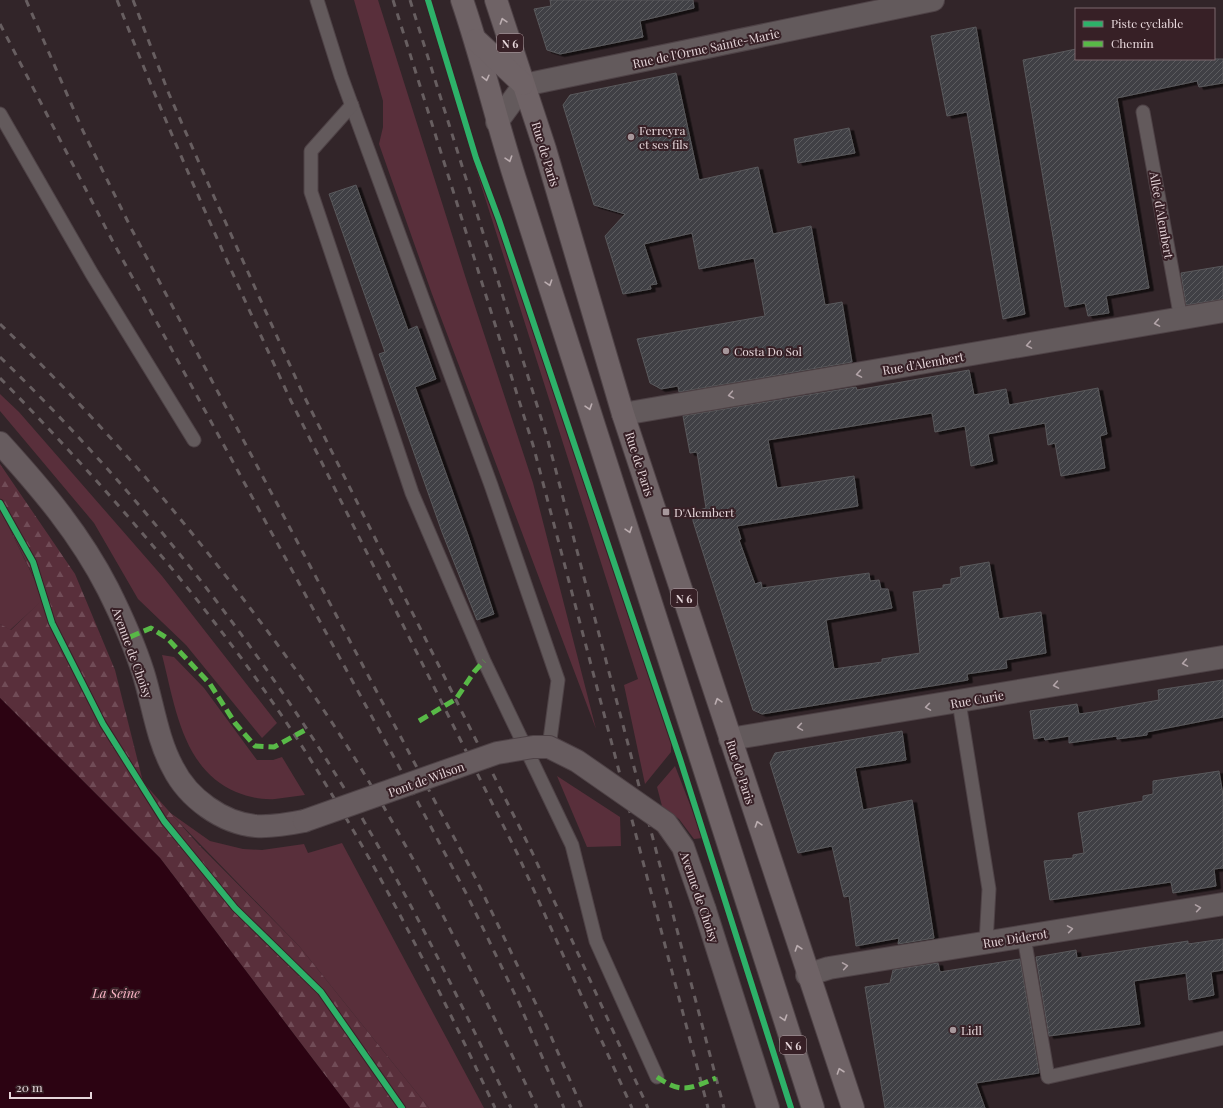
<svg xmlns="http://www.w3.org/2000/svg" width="1223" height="1108" font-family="'Playfair Display',serif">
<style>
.grass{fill:#592f3b}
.forest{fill:url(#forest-firs)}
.water{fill:#2c0312}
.building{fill:url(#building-hatch);stroke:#59595c;filter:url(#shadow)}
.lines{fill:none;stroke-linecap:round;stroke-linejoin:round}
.lane-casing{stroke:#4e4246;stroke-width:15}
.street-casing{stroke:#4e4246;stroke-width:24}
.secondary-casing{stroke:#4e4246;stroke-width:24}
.primary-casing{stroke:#4e4246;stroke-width:24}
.lane{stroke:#635a5c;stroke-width:13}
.street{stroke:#635a5c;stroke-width:22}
.secondary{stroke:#675c5f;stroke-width:22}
.primary{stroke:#6f6366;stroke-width:22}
.rail{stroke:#675e60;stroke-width:3;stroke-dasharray:7 7;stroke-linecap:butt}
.secondary-bridge-casing{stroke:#4e4246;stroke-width:24;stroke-linecap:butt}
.secondary-bridge{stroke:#675c5f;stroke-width:22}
.quiet{stroke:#58b947;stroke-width:5;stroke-dasharray:10 5;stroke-linecap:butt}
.cycleway-casing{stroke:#372026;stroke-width:8}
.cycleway{stroke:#2db169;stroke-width:6}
.oneway{stroke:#bcaeb1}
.oneway2{stroke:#b2a4a8}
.poi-dot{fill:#a7989c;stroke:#372026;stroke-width:1.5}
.labels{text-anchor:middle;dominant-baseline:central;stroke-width:4;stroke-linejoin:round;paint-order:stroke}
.shield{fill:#372026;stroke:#b29fa4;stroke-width:1}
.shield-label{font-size:11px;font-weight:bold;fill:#e6d6da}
.street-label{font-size:12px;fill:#e6d6da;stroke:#372026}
.poi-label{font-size:12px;fill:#e6d6da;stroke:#372026;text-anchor:start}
.water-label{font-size:13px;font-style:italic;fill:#fcb6c7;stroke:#372026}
</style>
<defs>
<pattern id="forest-firs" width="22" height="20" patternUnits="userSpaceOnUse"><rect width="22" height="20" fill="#592f3b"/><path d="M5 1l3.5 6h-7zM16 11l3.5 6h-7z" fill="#714c57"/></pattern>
<pattern id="building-hatch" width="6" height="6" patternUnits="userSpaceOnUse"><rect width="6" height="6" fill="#414044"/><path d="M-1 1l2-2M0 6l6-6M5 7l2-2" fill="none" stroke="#5c5b5e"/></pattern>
<filter id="shadow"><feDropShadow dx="4.5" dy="2.5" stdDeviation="0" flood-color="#0009"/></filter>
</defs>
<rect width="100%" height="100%" fill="#322529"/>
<!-- grass -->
<g class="grass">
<polygon points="354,0 378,0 467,282 533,483 596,729 432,294 379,144 383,127 383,101"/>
<polygon points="473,139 525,295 543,340 671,739 671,752 645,784 624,685 638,679 467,141"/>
<polygon points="0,394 19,412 162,576 277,723 262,738 186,645 138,599 94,523 0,411"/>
<polygon points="0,509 44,599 10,630 0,624"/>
<path d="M162,655L174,657L204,688L257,760H273L282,757L305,795C295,796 285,798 275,799C262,800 248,797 236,792C182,769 175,705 162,655Z"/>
<polygon points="675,766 703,838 694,839 679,819 662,806 657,787"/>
<polygon points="557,776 620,817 621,846 587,847"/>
<polygon points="169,812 210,841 243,849 262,850 304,844 308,853 342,843 484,1108 429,1108 299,946"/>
</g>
<!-- forest -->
<polygon class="forest" points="0,464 75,574 115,670 143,782 198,844 299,946 429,1108 350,1108 160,858 0,698 0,624 11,630 44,598 0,509"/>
<!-- water -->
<polygon class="water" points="0,698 160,858 350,1108 0,1108"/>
<!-- building -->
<g class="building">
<polygon points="550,0 693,0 694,8 640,21 643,37 560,54 547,50 534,9 551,6"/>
<polygon points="976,27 1025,314 1003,319 967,112 947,116 931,36"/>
<polygon points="1076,49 1076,59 1223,59 1223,83 1199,87 1197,81 1117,98 1149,288 1106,296 1109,313 1088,316 1085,303 1065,307 1023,60"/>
<polygon points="676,73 699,180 758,167 773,234 811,226 825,305 842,302 852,362 679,392 678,386 661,389 650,383 637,339 765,316 754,258 699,269 692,233 644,244 657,284 650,285 651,289 623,294 605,236 625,214 594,205 563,105 570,95"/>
<polygon points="849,128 855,153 798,163 794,139"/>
<polygon points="356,185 408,330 417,326 436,379 415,387 468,535 494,614 477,620 442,532 379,354 385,352 329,194"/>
<polygon points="1223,266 1223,299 1186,305 1181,273"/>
<polygon points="969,370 974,395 1006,389 1009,405 1098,388 1107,434 1100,436 1105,468 1061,476 1055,443 1048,445 1045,423 988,434 993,461 971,466 965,426 935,432 932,413 768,440 777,488 854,476 858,506 737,526 741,539 739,540 755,584 761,582 762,588 869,573 870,581 879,580 881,589 888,589 892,608 826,620 834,669 882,662 882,659 920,653 913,592 943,588 943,585 951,584 951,579 961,577 960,567 989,562 999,619 1041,612 1046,653 1006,660 1007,668 967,674 968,680 762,714 753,710 693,521 693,512 706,508 697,452 690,453 683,416 856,387 857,390"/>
<polygon points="1223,680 1223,717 1147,732 1147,735 1117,739 1117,736 1069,743 1069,736 1045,740 1044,737 1034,739 1030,711 1077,704 1079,714 1093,712 1159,700 1158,690"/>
<polygon points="902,731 906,760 855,768 863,810 912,800 934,938 898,944 899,938 856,946 849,896 844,897 832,846 798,853 770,763 775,753"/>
<polygon points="1219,771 1223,795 1223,868 1214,869 1216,886 1173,893 1171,882 1050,900 1044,861 1073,858 1073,855 1084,853 1078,813 1143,801 1143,796 1153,794 1153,781"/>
<polygon points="1223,939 1223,970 1211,972 1214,995 1189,1000 1186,973 1134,981 1140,1024 1049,1036 1036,957 1076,950 1077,958 1188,941 1188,944"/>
<polygon points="1020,959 1039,1073 976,1083 985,1108 885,1108 865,987 890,983 893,970 938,963 940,972"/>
</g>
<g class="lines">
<defs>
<g id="lane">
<polyline points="317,0 341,76 491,485 558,680 549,747"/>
<polyline points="352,105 311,151 311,192 412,493 484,661 572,845 596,941 657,1077"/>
<polyline points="1143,112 1181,319"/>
<polyline points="0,114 92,274 194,440"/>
<polyline points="959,702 989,889 986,943"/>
<polyline points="1024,937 1048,1077 1223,1038"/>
</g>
<g id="street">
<polyline points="497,122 524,85 933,0"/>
<polyline points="623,414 1223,311"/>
<polyline points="730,739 1223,657"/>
<polyline points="807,975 829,968 1223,904"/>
</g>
<g id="secondary">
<path d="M0,443C41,488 80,534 108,589C121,615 134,644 143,672C153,704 157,739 173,768C188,798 222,823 256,826C273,827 289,824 304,821"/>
<polyline points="705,910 768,1108"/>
</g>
<g id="primary">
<path d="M462,0C483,61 497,124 517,185C617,492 715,800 813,1108"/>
<polyline points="496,0 545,149 623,414 853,1108"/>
<polyline points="476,40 523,84"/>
</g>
</defs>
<!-- lane casing -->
<use href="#lane" class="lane-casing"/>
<!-- street casing -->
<use href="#street" class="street-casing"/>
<!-- secondary casing -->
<use href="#secondary" class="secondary-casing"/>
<!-- primary casing -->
<use href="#primary" class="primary-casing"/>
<!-- lane -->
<use href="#lane" class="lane"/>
<!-- street -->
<use href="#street" class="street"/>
<!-- secondary -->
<use href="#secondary" class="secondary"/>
<!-- primary -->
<use href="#primary" class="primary"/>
<!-- rail -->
<g class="rail">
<polyline points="26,0 83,131 132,230 475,877 546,1025 582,1108"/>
<path d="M117,0C170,136 230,269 291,401L518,855L632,1108"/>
<polyline points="133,0 169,94 211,190 302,392 532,852 648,1108"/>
<polyline points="393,0 533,445 708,1108"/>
<polyline points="410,0 547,437 724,1108"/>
<polyline points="0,24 112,240 396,761 467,895 519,1003 564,1108"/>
<path d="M0,324C94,414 179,512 256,616C295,667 332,720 365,775C429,882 484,995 537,1108"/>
<path d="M0,357C130,483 246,628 341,783C405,887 458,997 511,1108"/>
<path d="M0,378C122,503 237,637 328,788C391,891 444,999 495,1108"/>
</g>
<defs>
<polyline id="secondary-bridge" points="304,821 497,753 533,747 549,747 577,761 666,823 683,847 705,910"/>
</defs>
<!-- secondary-bridge casing -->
<use href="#secondary-bridge" class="secondary-bridge-casing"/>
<!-- secondary-bridge -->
<use href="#secondary-bridge" class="secondary-bridge"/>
<!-- quiet -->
<g class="quiet">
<polyline points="130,637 151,628 167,638 210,684 235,723 255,746 274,747 307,729"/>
<polyline points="419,721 456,699 474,672 484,661"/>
<path d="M657,1077C682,1094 689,1089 716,1078"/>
</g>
<defs>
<g id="cycleway">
<polyline points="428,0 476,158 499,220 680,759 791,1108"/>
<polyline points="0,503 33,562 52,623 103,724 164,821 235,908 321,992 402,1108"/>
</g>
</defs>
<!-- cycleway casing -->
<use href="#cycleway" class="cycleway-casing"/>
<!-- cycleway -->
<use href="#cycleway" class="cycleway"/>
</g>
<!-- one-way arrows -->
<defs><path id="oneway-chevron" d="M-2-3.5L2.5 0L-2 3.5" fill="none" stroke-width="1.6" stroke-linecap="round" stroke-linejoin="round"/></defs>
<g class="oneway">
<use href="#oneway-chevron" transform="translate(503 21) rotate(-108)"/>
<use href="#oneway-chevron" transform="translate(486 78) rotate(76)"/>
<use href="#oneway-chevron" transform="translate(509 159) rotate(72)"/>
<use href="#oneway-chevron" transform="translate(549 283) rotate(72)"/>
<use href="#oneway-chevron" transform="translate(589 407) rotate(72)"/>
<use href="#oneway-chevron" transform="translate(629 530) rotate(72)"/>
<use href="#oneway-chevron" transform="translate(718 701) rotate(-108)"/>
<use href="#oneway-chevron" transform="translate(758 824) rotate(-108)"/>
<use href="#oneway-chevron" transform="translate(798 948) rotate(-108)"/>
<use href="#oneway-chevron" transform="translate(784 1018) rotate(72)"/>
<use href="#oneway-chevron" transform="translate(840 1071) rotate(-109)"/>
</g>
<g class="oneway2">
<use href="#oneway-chevron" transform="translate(1157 323) rotate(170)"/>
<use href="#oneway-chevron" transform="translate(1029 345) rotate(170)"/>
<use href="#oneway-chevron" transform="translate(859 374) rotate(170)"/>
<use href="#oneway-chevron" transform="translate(731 395) rotate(170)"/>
<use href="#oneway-chevron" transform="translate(1185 663) rotate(170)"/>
<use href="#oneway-chevron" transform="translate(1056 685) rotate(170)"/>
<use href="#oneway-chevron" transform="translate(928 707) rotate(171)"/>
<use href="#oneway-chevron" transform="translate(800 727) rotate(171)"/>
<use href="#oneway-chevron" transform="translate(1198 908) rotate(-9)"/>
<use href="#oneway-chevron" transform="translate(1070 929) rotate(-9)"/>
<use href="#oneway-chevron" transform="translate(845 966) rotate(-9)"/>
</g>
<!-- markers -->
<g class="poi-dot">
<circle cx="631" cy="137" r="4"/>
<circle cx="726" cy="351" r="4"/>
<rect x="662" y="508" width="8" height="8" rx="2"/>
<circle cx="953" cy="1030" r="4"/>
</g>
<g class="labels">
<!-- shield labels -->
<g class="shield">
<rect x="497" y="34" width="26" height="18" rx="3"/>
<rect x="671" y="589" width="26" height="18" rx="3"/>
<rect x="780" y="1036" width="26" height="18" rx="3"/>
</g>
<g class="shield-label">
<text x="510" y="43">N 6</text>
<text x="684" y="598">N 6</text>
<text x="793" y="1045">N 6</text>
</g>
<!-- street labels -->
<g class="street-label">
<text transform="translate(706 48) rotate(-12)">Rue de l'Orme Sainte-Marie</text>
<text transform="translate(546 154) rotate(73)">Rue de Paris</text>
<text transform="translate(1162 215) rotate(80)">Allée d'Alembert</text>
<text transform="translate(923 363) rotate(-10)">Rue d'Alembert</text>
<text transform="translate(640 464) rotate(72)">Rue de Paris</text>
<text transform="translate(133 653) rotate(70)">Avenue de Choisy</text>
<text transform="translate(977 699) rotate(-10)">Rue Curie</text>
<text transform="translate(741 772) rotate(72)">Rue de Paris</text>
<text transform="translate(426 779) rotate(-20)">Pont de Wilson</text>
<text transform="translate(700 897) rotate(71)">Avenue de Choisy</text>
<text transform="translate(1015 938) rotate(-9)">Rue Diderot</text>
</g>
<!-- poi labels -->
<g class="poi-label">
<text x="639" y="130">Ferreyra<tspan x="639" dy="14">et ses fils</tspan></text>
<text x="734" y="351">Costa Do Sol</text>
<text x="674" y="512">D'Alembert</text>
<text x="961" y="1030">Lidl</text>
</g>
<!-- water labels -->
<g class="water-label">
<text x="116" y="992">La Seine</text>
</g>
</g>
<!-- legend -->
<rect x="1075" y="8" width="140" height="52" fill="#372026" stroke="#7d696e"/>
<rect x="1083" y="21" width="20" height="6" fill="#2db169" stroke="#7d696e"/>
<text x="1111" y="28" font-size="12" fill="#e6d6da">Piste cyclable</text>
<rect x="1083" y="41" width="20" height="6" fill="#58b947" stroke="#7d696e"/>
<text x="1111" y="48" font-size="12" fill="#e6d6da">Chemin</text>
<!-- scale -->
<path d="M10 1092v6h81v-6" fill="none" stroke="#e6d6da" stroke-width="2"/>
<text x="16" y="1092" font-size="12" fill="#e6d6da" stroke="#372026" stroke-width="3" paint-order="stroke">20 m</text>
</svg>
